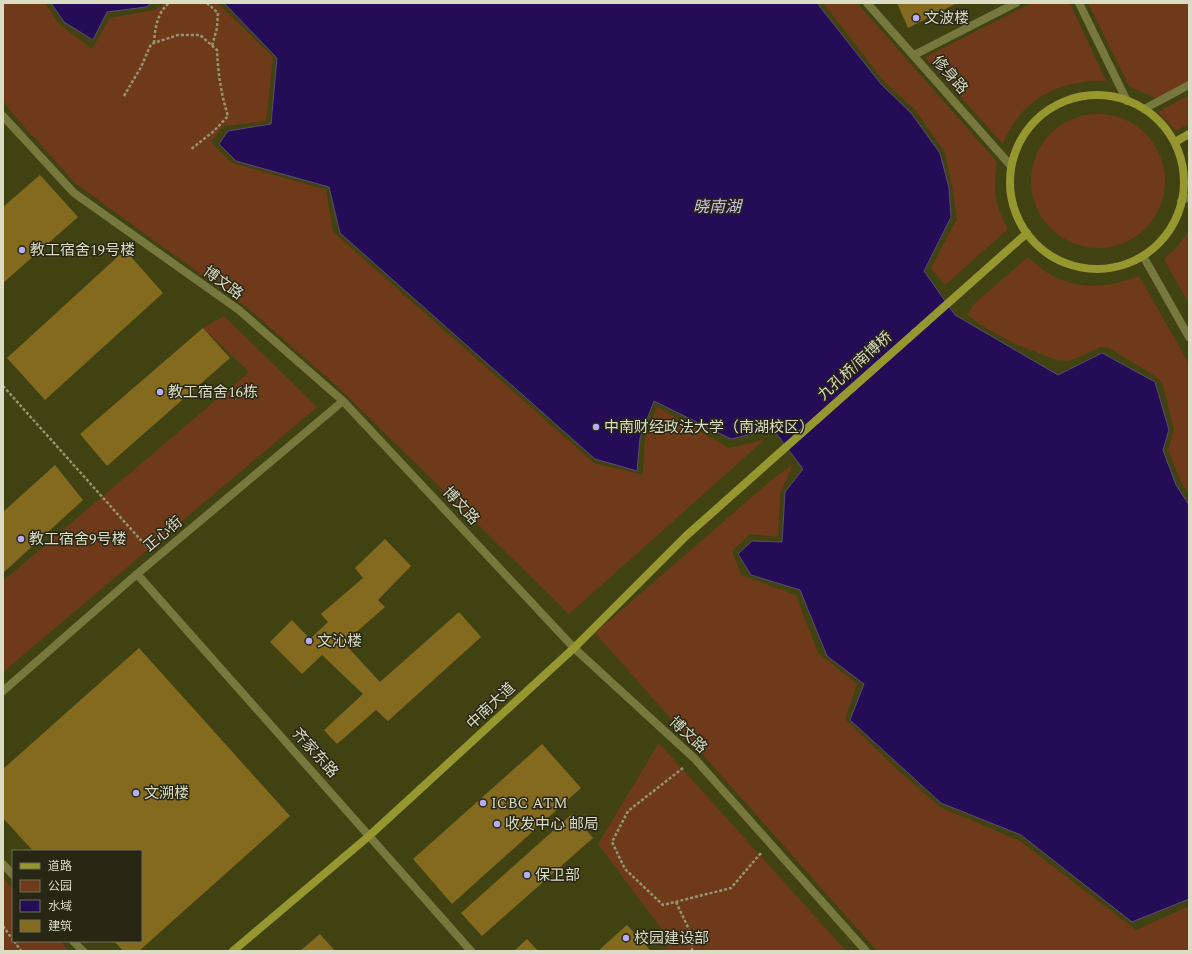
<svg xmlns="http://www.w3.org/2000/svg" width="1192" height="954" font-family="Spectral,'Noto Sans SC',serif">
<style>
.green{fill:#6f3a1a}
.water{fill:#240c56;stroke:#5b4a77}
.building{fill:#836a1e}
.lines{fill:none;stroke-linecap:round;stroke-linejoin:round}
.path{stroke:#949572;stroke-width:2.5;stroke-dasharray:3 2;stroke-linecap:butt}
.lane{stroke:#77783d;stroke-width:8}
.street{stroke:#77783d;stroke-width:8}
.secondary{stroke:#979730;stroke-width:8}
.poi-dot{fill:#b6acf8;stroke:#272713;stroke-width:1.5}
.labels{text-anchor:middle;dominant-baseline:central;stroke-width:3;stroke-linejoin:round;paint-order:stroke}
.poi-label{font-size:15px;fill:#dbdcc4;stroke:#272713;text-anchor:start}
.street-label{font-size:15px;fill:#dbdcc4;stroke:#272713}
.water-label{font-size:16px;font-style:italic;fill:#c8c3ef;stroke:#272713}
</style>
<rect width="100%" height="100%" fill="#414212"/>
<!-- green -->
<g class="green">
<polygon points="3,3 45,3 59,24 92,49 110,18 154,10 166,3 217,3 273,57 266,121 224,126 211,142 232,163 326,190 333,232 594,463 643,475 645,439 657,407 729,448 764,440 569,614 338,387 249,309 76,184 12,113 3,100"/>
<path d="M823,3H857L997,162C993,189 994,205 1008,229L945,285L931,268L957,219L953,192L945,152L916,111L884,81Z"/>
<path d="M1032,3H1070L1106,81C1060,79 1020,100 1003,144L925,57Z"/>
<polygon points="1088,3 1189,3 1189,81 1157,99 1129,86"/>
<polygon points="1189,95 1189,124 1176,131 1158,112"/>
<circle cx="1098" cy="181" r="67"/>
<polygon points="1189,231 1189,304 1164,259 1177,247"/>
<path d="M1028,257C1036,264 1043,271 1053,276C1082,291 1110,287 1139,276L1189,364V495L1180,480L1168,450L1174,430L1162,382L1152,374L1109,348L1100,347L1084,355L1068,361L1056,360L1018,345L989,330L967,315L974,304Z"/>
<polygon points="224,316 317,407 3,672 3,581 249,372 203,328"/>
<polygon points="793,464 780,494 778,537 750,534 732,551 741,575 796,595 818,653 857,684 845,719 899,771 940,807 1020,841 1136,930 1189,906 1189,951 877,951 595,633 774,478"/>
<polygon points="659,743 846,951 662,951 672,943 598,844"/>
<polygon points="3,878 13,889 13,941 60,941 69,951 3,951"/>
</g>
<!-- water -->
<g class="water">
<polygon points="51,3 152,3 146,7 107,12 93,40 64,22"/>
<polygon points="224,3 817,3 881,84 911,113 940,153 949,188 951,217 924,271 955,315 1058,375 1102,353 1155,382 1169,430 1163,450 1176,485 1189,505 1189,899 1132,922 1021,835 941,803 850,720 864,684 827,656 800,590 751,575 738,554 752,541 782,542 785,492 803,469 773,429 731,439 654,401 640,438 637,471 595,459 340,233 329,187 236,161 219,144 228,131 271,124 277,58"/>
</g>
<!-- building -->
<g class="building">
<polygon points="897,3 957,3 908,28"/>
<polygon points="40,175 78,217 3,283 3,207"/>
<polygon points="125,250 163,293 45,400 7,358"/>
<polygon points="203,328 230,358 107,466 80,434"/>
<polygon points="55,465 83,500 3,573 3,512"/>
<polygon points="385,539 411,566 378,600 385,607 344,643 380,682 459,612 481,637 388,721 376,710 337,744 324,730 363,694 322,655 302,674 270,642 292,620 310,639 328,622 321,614 363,578 355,568"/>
<polygon points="139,648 290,816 139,951 123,951 114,941 141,941 141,851 33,851 3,818 3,769"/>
<polygon points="542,744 581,788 452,904 413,859"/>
<polygon points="572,814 593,838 482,936 461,913"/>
<polygon points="627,925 651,951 598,951"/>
<polygon points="320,934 335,951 300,951"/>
<polygon points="527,939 538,951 514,951"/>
</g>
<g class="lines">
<!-- path -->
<g class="path">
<polyline points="207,3 218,13 217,28 212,46"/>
<path d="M154,43C155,28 157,13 169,3"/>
<path d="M124,96L141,67L151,44L178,35H200L217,50C218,73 221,94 228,116L214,131L190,150"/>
<polyline points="3,386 147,547"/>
<polyline points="683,768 628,811 612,842 625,869 663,905 731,888 761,853"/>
<polyline points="676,902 693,938 692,951"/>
<polyline points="3,926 13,940"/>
<polyline points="14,941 21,951"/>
</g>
<!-- lane -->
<g class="lane">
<polyline points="1144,109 1189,85"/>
<polyline points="1181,201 1189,197"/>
</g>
<!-- street -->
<g class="street">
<polyline points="867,3 1011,166"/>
<polyline points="1079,3 1127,101"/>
<polyline points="914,55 1016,3"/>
<polyline points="3,116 74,193 239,310 343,401 574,648 695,759 866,951"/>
<polyline points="1143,256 1189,337"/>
<polyline points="137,574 471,951"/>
<polyline points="3,691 137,574 343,401"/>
<polyline points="3,864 13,875"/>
<polyline points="73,941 83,951"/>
</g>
<!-- secondary -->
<g class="secondary">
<circle cx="1097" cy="182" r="87"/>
<polyline points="1175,142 1189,134"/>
<polyline points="233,951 369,836 574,648 686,536 1027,233"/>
</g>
</g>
<!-- markers -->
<g class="poi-dot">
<circle cx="916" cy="18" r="4"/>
<circle cx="22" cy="250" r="4"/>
<circle cx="160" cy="392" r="4"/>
<circle cx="596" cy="427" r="4"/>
<circle cx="21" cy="539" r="4"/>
<circle cx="309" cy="641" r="4"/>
<circle cx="136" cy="793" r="4"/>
<circle cx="483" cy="803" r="4"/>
<circle cx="497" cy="824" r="4"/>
<circle cx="527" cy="875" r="4"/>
<circle cx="626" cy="938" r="4"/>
</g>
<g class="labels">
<!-- poi labels -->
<g class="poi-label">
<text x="924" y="18">文波楼</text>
<text x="30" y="250">教工宿舍19号楼</text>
<text x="168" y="392">教工宿舍16栋</text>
<text x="604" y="427">中南财经政法大学（南湖校区）</text>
<text x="29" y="539">教工宿舍9号楼</text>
<text x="317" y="641">文沁楼</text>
<text x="144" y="793">文溯楼</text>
<text x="491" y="803">ICBC ATM</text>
<text x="505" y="824">收发中心 邮局</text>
<text x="535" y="875">保卫部</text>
<text x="634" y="938">校园建设部</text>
</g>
<!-- street labels -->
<g class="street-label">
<text transform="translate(950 75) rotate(49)">修身路</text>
<text transform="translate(223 283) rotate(36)">博文路</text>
<text transform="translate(855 366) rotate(-42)">九孔桥/南博桥</text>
<text transform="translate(461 506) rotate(47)">博文路</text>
<text transform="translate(163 534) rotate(-40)">正心街</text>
<text transform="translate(491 706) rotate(-43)">中南大道</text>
<text transform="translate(688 735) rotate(43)">博文路</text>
<text transform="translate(315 753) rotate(48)">齐家东路</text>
</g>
<!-- water labels -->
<g class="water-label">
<text x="717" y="207">晓南湖</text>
</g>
</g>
<!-- border -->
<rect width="1192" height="954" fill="none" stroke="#dbdcc4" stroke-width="8"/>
<!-- legend -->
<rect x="12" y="850" width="130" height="92" fill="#272713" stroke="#6f6f5a"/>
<rect x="20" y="863" width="20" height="6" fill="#979730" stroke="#6f6f5a"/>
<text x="48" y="870" font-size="12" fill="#dbdcc4">道路</text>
<rect x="20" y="880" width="20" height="12" fill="#6f3a1a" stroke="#6f6f5a"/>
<text x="48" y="890" font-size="12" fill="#dbdcc4">公园</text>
<rect x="20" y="900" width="20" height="12" fill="#240c56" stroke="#6f6f5a"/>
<text x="48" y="910" font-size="12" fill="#dbdcc4">水域</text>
<rect x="20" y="920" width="20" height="12" fill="#836a1e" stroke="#6f6f5a"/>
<text x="48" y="930" font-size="12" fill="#dbdcc4">建筑</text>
</svg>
